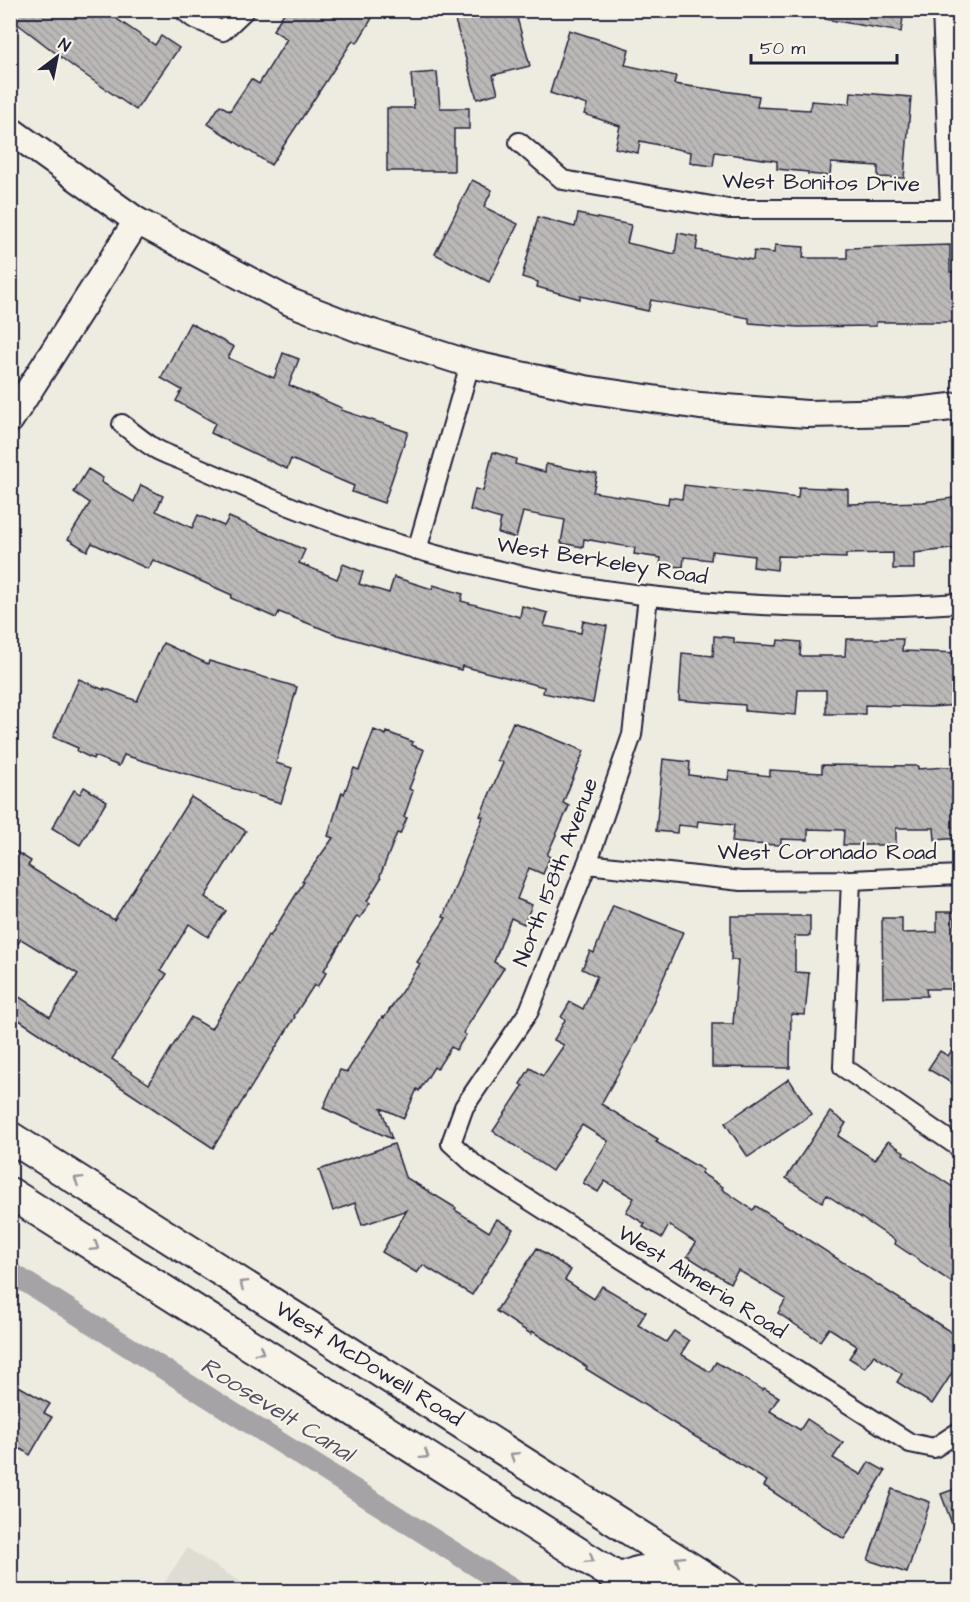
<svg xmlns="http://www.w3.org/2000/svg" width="970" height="1602" font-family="'Architects Daughter',sans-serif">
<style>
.built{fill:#dfdcd4}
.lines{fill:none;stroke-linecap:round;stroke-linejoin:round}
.canal{stroke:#a6a3a6;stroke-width:21}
.building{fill:url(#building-back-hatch);stroke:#22223b;stroke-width:1.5}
.street-casing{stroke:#22223b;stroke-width:22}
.secondary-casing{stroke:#22223b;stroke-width:30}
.primary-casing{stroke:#22223b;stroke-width:34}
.street{stroke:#f7f3e8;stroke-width:18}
.secondary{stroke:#f7f3e8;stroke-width:26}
.primary{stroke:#f7f3e8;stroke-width:30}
.oneway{stroke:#97959a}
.labels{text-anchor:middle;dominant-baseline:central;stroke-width:4.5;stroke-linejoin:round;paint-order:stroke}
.street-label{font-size:22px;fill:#22223b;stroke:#f7f3e8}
.water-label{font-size:24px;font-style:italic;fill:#504f60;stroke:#f7f3e8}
</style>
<defs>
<pattern id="building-back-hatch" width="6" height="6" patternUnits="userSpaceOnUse" patternTransform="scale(1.5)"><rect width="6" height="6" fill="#bbb8b7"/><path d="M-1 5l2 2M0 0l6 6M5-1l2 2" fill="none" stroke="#a09e9e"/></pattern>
</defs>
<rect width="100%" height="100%" fill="#eeebe1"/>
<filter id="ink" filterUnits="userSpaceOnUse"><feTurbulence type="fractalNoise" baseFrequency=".0167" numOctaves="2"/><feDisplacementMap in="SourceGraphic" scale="12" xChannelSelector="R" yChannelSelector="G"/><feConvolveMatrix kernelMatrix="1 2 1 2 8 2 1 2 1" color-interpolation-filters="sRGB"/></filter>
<g filter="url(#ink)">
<!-- built -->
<polygon class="built" points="187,1548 255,1591 159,1591"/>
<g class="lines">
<!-- canal -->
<polyline class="canal" points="10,1272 517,1592"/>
</g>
<!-- building -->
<g class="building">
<polygon points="10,10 119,10 114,17 155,45 161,36 179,48 136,110 75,68 10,18"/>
<polygon points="286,10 377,10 357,43 353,40 271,165 208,124 220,105 230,111 251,79 259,84 287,39 273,30"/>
<polygon points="491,10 515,10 530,66 493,75 498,93 477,99 455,20"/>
<polygon points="825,10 904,10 901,32 825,19"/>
<polygon points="569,30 629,49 625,65 676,76 674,84 759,96 757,107 810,110 811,101 850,104 851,92 911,97 904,178 878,177 878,166 831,163 830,176 808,174 808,172 777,169 777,161 715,152 713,166 690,163 691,152 640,141 638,153 615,148 620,126 584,114 587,105 550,93"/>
<polygon points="437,72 440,108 469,108 469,129 454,129 454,171 387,171 387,108 414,108 411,74"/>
<polygon points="472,180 492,190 484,207 518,224 489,282 435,254"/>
<polygon points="578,214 631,225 627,243 675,254 678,233 698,237 696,250 753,260 754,251 774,253 775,245 804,247 803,258 847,258 847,248 950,245 950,272 956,272 957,322 876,322 876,326 798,327 749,323 749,318 651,300 648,311 580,296 580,299 537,287 538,282 522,277 538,217 575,227"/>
<polygon points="190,323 234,347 228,358 274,378 283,353 299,359 289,385 342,408 341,410 408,432 384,503 352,492 354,486 291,459 287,469 211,433 215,423 176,401 182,390 161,378"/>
<polygon points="493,452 516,459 515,464 545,472 546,464 597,474 593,492 668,504 669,497 682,499 684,485 798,498 799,487 848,489 848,504 923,502 960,497 960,548 914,553 914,569 893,569 893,553 846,554 846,558 778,556 777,570 753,567 754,556 712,551 711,560 684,557 683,567 660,565 661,558 634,554 635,548 584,539 583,547 561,543 565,520 523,512 516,538 498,533 501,519 470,510 475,489 483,491"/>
<polygon points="88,469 103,478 101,482 134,502 141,485 163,496 156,511 192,528 198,515 224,526 229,517 305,550 299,563 337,579 343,564 363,572 359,584 389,593 394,577 432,589 433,585 463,594 461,601 520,617 522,606 548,613 544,626 581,633 583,621 607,626 593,703 543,693 544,687 462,666 461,670 338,635 279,612 276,618 231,598 232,595 153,560 148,569 92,543 87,551 68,539 90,503 74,492"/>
<polygon points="714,636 734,638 734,643 777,646 778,640 801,642 800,656 845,656 846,639 903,639 902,651 960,653 960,705 930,707 865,705 865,714 826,714 826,690 798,690 796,715 745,711 745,705 679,700 682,653 713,656"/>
<polygon points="163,643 208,664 209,661 297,687 276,763 292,768 281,803 124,755 119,766 94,756 93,759 77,751 78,748 53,737 79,679 104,690 104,688 137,701"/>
<polygon points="513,722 584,751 563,803 569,806 547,855 550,857 543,874 529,868 517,899 532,905 524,924 511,918 494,962 504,968 463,1033 466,1035 456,1050 451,1047 437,1069 434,1067 419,1091 417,1089 404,1118 381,1108 392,1139 323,1108 340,1070 347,1072 382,1017 384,1018 420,964 417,962 446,918 443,917 483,817 480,816 503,763 497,760"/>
<polygon points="374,730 386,735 387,732 413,742 412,745 424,750 409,789 413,791 404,817 407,818 400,834 397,833 380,876 381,878 367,901 370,903 360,918 357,916 338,947 324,970 327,972 317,987 314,985 294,1016 295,1017 213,1148 10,1014 10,991 50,1017 78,974 21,939 10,955 10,848 31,861 28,866 114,920 191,797 246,831 205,897 226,911 208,937 189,924 161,970 167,974 112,1059 149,1084 191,1017 211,1029 239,983 241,984 268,935 270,936 304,882 302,881 333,838 328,836 342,792 344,794 354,768 359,770"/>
<polygon points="663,759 690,762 689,775 728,780 729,771 770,776 770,770 822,773 822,765 918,766 918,769 960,766 960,838 935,840 934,828 896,828 896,845 843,845 844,830 808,829 808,840 781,839 781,845 752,844 732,842 734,825 698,821 697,827 678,825 677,833 656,831"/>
<polygon points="84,787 107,801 80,845 52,828 74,790 80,794"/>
<polygon points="613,905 683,932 637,1040 601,1104 658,1139 656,1142 703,1170 701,1173 723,1187 722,1189 753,1210 756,1206 960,1338 960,1361 932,1404 897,1382 902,1374 874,1355 865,1368 849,1358 857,1346 829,1328 820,1341 778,1313 786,1299 738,1270 730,1283 687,1256 696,1243 669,1225 662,1238 643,1227 645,1224 626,1212 634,1198 605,1181 598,1192 583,1183 608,1141 582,1125 552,1171 493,1131 523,1086 520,1084 530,1068 543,1076 564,1045 554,1040 565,1020 561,1017 570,1002 583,1009 597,976 582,969 590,951 594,953"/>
<polygon points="937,912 955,912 955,927 960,927 960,989 926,989 927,996 883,997 882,918 902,918 902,933 937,932"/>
<polygon points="731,916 810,916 810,936 795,936 795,972 809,973 805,1015 791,1014 790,1068 712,1067 712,1024 733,1024 738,960 731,960"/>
<polygon points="960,1038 960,1088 928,1069 940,1051 948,1056"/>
<polygon points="789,1079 812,1114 748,1157 725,1123"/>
<polygon points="830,1112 846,1123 838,1136 875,1160 888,1141 904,1152 903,1154 960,1192 960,1288 895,1244 896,1241 827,1195 822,1202 786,1178"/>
<polygon points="394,1144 405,1177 456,1208 455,1210 489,1232 497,1219 513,1229 472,1295 423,1265 417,1273 382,1252 407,1210 362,1225 355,1203 333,1211 319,1170"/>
<polygon points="537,1248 571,1270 565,1280 594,1299 602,1286 646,1312 638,1325 666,1342 674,1331 689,1341 681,1354 710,1372 716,1362 763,1390 764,1388 779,1397 770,1411 800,1430 807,1419 843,1443 833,1458 861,1475 869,1462 885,1471 844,1539 764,1486 767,1481 586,1369 587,1367 532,1331 531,1334 496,1311"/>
<polygon points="10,1381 50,1404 44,1413 52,1417 30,1455 21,1449 10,1467"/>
<polygon points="960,1487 960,1540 958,1540 941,1494"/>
<polygon points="892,1489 930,1502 907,1573 868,1560"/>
</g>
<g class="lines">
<defs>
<g id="street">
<polyline points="183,10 193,18 223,31 245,10"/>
<polyline points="942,10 950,209"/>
<polyline points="519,142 563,180 729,209 950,209 960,207"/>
<path d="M122,424C132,432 143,441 154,448C164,454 177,458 188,463C211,473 235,483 258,493C479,588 721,619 960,603"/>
<polyline points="417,550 470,364"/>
<polyline points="648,597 632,735 587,864 529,1011 464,1107 451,1143 476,1166 910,1443 934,1448 960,1431"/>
<polyline points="587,864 741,881 851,880 960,875"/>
<polyline points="851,880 843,1067 960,1148"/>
</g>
<g id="secondary">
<polyline points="10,130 137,221 290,302 360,329 470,364 585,389 700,406 807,414 907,412 960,406"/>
<polyline points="10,420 137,221"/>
</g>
<g id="primary">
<polyline points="10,1137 728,1592"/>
<polyline points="10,1193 640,1592"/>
<path d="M622,1579C650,1561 666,1576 691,1592"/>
</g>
</defs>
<!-- street casing -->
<use href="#street" class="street-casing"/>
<!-- secondary casing -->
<use href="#secondary" class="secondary-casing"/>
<!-- primary casing -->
<use href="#primary" class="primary-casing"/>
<!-- street -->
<use href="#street" class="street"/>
<!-- secondary -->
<use href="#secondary" class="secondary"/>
<!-- primary -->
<use href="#primary" class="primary"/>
</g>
<!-- one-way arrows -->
<defs><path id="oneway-chevron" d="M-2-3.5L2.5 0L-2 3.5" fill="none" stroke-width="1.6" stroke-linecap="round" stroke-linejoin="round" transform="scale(1.5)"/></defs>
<g class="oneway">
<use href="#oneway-chevron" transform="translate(78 1180) rotate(-148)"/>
<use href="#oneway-chevron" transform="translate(95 1247) rotate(32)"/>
<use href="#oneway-chevron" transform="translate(243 1284) rotate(-148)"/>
<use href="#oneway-chevron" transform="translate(260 1351) rotate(32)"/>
<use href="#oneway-chevron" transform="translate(425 1455) rotate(32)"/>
<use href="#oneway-chevron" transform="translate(514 1456) rotate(-148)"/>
<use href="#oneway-chevron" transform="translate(590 1559) rotate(32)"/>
<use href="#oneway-chevron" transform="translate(679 1560) rotate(-148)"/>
</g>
</g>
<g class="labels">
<!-- street labels -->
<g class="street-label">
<text transform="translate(821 183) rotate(1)">West Bonitos Drive</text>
<text transform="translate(602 561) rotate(9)">West Berkeley Road</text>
<text x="827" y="852">West Coronado Road</text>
<text transform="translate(556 872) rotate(-69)">North 158th Avenue</text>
<text transform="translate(702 1282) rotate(32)">West Almeria Road</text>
<text transform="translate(369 1364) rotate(32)">West McDowell Road</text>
</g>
<!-- water labels -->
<g class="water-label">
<text transform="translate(277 1410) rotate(32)">Roosevelt Canal</text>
</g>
</g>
<!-- margin -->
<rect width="970" height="1602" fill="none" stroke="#f7f3e8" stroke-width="36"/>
<rect x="18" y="18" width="934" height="1566" fill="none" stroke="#22223b" stroke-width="2" filter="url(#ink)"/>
<!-- north arrow -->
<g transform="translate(57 57) rotate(32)" stroke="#f7f3e8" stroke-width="4.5" paint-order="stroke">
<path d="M0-4.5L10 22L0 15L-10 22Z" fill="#22223b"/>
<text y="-9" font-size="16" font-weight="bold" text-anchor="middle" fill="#22223b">N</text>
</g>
<!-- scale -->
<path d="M751 54v9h146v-9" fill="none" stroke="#22223b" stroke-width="3"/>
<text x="760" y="54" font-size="18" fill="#22223b" stroke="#f7f3e8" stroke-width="4.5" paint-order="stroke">50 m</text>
</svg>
